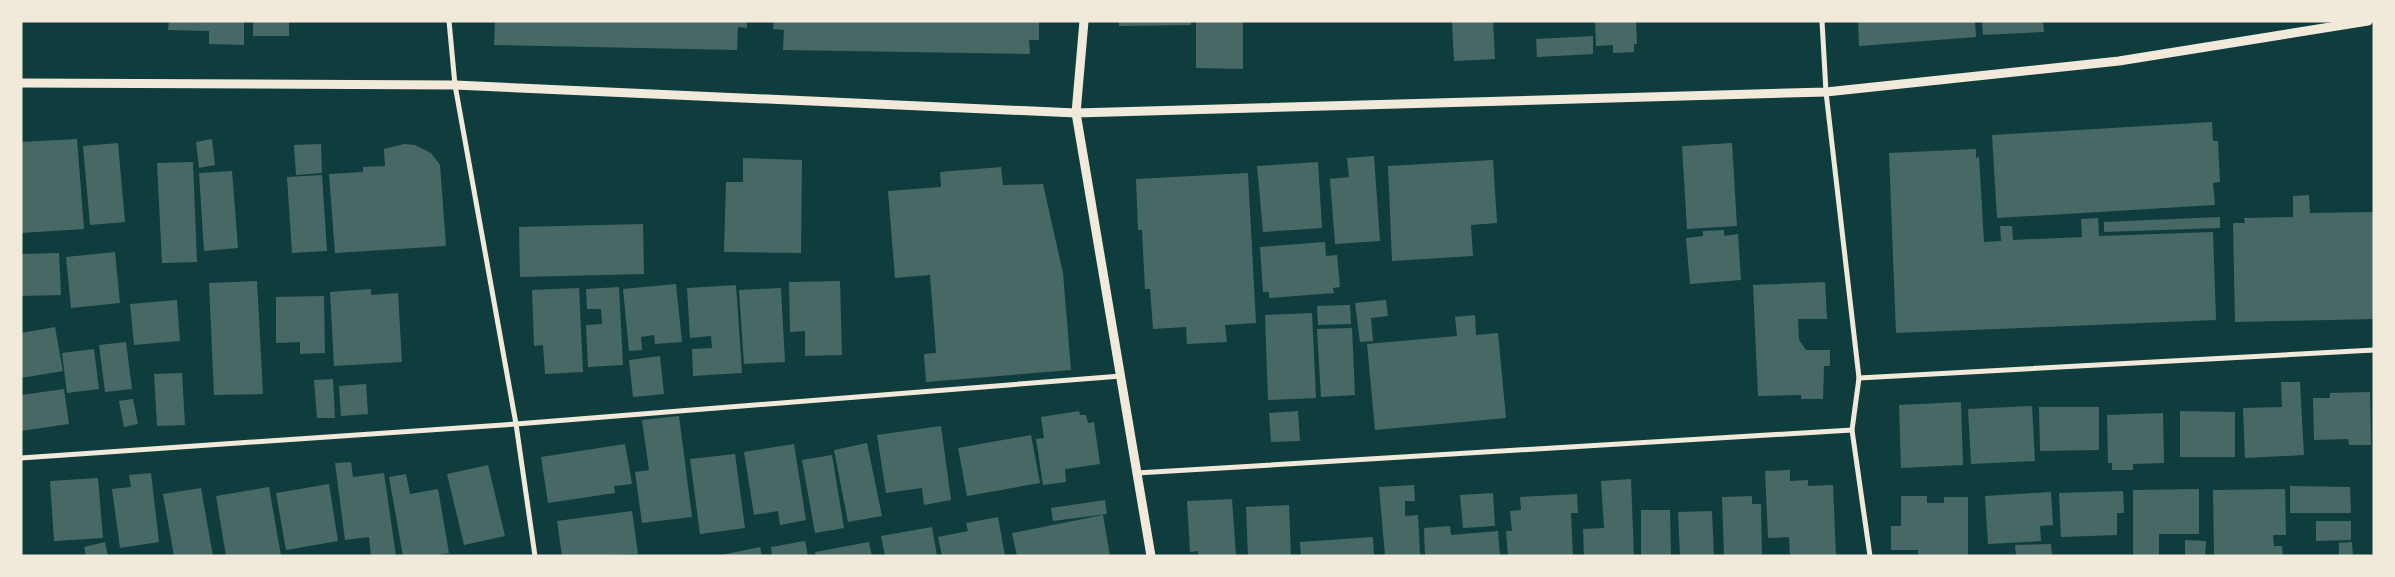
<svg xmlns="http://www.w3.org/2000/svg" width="2395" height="577" font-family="Cabin,sans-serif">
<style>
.building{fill:#486865}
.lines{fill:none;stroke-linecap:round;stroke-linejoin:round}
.minor{stroke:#f1e9da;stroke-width:5}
.tertiary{stroke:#f1e9da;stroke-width:9}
</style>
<rect width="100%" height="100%" fill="#0f3d3e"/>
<!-- building -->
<g class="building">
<polygon points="169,21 244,21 244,45 209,44 209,31 168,30"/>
<rect x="253" y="21" width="36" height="15"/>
<polygon points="495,21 747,21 747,28 738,27 737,50 494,45"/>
<polygon points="774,21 1039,21 1039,40 1029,40 1030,54 783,50 784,30 773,29"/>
<polygon points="1119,21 1191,21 1191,25 1119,26"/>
<polygon points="1196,21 1243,21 1243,69 1196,68"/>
<polygon points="1452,21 1493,21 1495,59 1454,61"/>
<polygon points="1595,21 1636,21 1637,44 1634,44 1634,52 1613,53 1613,45 1596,46"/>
<polygon points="1858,21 1975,21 1976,37 1859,46"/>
<polygon points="1982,21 2043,21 2044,32 1983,35"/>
<polygon points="1593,36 1593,54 1537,57 1536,39"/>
<polygon points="2212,122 2213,141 2218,141 2220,182 2213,183 2215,205 1997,218 1992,135"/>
<polygon points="77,139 84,229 21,233 21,142"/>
<polygon points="212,139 215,165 199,168 196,142"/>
<polygon points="118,143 125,222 90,225 83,146"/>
<polygon points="1732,143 1737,226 1687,229 1682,146"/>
<polygon points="321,144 322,173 296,175 294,145"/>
<polygon points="404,144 415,145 431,153 440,165 446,246 335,253 329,174 363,172 363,167 385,166 384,149"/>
<polygon points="1976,149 1976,158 1979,157 1984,242 2001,241 2000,226 2012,226 2013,240 2082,237 2081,219 2098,218 2099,236 2213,232 2216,320 1896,333 1889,153"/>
<polygon points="1374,156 1380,241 1335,244 1330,179 1349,177 1347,158"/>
<polygon points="743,158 802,160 801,253 724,252 726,182 743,182"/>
<polygon points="1493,160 1497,223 1471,225 1473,256 1392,261 1388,166"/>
<polygon points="193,162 197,262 162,263 157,163"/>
<polygon points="1318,162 1322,228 1263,232 1257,166"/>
<polygon points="1001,167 1003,185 1043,184 1063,273 1071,370 926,382 924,354 936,353 930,275 895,278 888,191 941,187 940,172"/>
<polygon points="232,171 238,248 204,251 199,173"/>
<polygon points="1248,173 1256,323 1225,325 1227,342 1187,344 1186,327 1153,329 1150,289 1145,289 1142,230 1138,230 1136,179"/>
<polygon points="322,175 327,251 292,253 287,177"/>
<polygon points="2309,195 2310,213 2374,212 2374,319 2235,322 2233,223 2245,223 2244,218 2293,217 2293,196"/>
<polygon points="2220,217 2220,228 2104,232 2104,222"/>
<polygon points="643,224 644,274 520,277 519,227"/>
<polygon points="1724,230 1724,236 1738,234 1741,280 1690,284 1686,238 1703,236 1703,231"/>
<polygon points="1325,242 1326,256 1337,255 1340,287 1333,288 1334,293 1269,298 1269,292 1263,292 1260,247"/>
<polygon points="115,252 120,303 71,308 66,257"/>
<polygon points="59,253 61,295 21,296 21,254"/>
<polygon points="257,281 263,394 214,395 209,283"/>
<polygon points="840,281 842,355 805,356 805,331 790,332 789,282"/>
<polygon points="1825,282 1827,319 1798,319 1799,340 1806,350 1830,350 1830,366 1824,366 1823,399 1801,399 1801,395 1758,396 1753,285"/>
<polygon points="676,284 682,342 655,344 654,335 641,337 642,350 629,351 623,289"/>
<polygon points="736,285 742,373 693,376 692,349 712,348 711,336 690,338 687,288"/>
<polygon points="619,287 623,365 588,367 586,325 602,324 601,309 587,309 586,289"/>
<polygon points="579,288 583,372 545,374 543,345 534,346 532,290"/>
<polygon points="781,288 785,362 744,364 739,290"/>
<polygon points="371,289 371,295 398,293 402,362 334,366 330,292"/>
<polygon points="324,296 325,353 300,354 300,342 276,343 276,297"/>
<polygon points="177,300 180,341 134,345 130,304"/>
<polygon points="1386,300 1388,316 1371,318 1373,341 1360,342 1355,303"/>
<polygon points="1350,305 1351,324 1318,325 1317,306"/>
<polygon points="1312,313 1316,398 1268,400 1265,315"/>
<polygon points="1475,315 1476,335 1498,333 1506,418 1375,430 1367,344 1457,336 1455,317"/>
<polygon points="55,327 63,371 21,378 21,333"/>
<polygon points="1352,328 1355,395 1321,397 1317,329"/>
<polygon points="126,342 132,389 105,392 99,345"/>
<polygon points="94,349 99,389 67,393 62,353"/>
<polygon points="660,356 664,394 633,397 629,360"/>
<polygon points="182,373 185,425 157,426 154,374"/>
<polygon points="333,379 335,418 317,418 314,380"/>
<polygon points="2281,382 2300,382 2304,455 2245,458 2243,408 2282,407"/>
<polygon points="366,384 368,414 341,416 339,386"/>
<polygon points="64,389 69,424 21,431 21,395"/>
<polygon points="2370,392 2371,445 2349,445 2348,439 2314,440 2313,398 2330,398 2330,393"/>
<polygon points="133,399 138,424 124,427 119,401"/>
<polygon points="1961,402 1963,465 1901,468 1899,405"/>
<polygon points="2032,406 2035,461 1971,464 1968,409"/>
<polygon points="2039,407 2099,407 2099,450 2040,451"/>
<polygon points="1079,411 1080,415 1086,415 1088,423 1094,422 1100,464 1065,469 1066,482 1043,485 1036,439 1044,438 1041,417"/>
<polygon points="1298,411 1300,441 1271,442 1269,413"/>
<polygon points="2180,411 2235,412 2235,457 2180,457"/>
<polygon points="2163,413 2164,463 2133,464 2133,470 2112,470 2112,463 2108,463 2107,415"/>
<polygon points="679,416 692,517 642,523 635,472 649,470 642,420"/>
<polygon points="941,426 951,500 924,505 922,488 886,493 877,435"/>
<polygon points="1031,435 1040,483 967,496 958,448"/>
<polygon points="867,443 882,516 848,522 834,450"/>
<polygon points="625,444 632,484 614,486 615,493 548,503 541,457"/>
<polygon points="794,444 806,520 780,525 778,511 754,515 744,452"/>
<polygon points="735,454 745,528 700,534 690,459"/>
<polygon points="832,455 844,528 815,533 802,460"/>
<polygon points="351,462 353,477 384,473 396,556 371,556 369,537 345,540 335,463"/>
<polygon points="488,465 505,536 464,545 447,474"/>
<polygon points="1790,470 1790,481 1808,480 1808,486 1833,485 1836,556 1790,556 1789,537 1768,538 1765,471"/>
<polygon points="151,473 159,542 120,548 112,489 131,487 129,475"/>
<polygon points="406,474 410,494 438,489 449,553 431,556 403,556 389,477"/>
<polygon points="98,478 103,538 54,541 50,481"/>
<polygon points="1631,479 1634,556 1584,556 1583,529 1604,528 1601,481"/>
<polygon points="329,484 338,541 286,550 276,493"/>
<polygon points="1414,485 1415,501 1405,501 1405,516 1418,515 1420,556 1385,556 1379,487"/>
<polygon points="2290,486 2350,487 2351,513 2290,513"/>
<polygon points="269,487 281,556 226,556 216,496"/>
<polygon points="201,488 213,556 174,556 163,494"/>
<polygon points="2199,489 2199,534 2159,534 2159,556 2133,556 2133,490"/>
<polygon points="2285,489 2286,535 2273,535 2274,546 2282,546 2283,556 2214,556 2213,490"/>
<polygon points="2123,491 2124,513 2117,513 2117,535 2061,537 2059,493"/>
<polygon points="2051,492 2053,525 2040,526 2041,541 1988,544 1985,496"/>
<polygon points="1493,493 1495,526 1463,528 1460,495"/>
<polygon points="1577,494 1578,513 1571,513 1573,556 1508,556 1506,531 1512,531 1510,511 1521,510 1520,497"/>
<polygon points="1752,496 1752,504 1761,504 1762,556 1724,556 1722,497"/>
<polygon points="1901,496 1927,496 1927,503 1944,503 1944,497 1968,497 1968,556 1918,556 1918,550 1891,550 1891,526 1901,526"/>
<polygon points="1232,499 1236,556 1198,556 1198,551 1190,552 1187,501"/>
<polygon points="1105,500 1107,514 1053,521 1051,508"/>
<polygon points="1289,505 1291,556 1248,556 1246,507"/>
<polygon points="1641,510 1670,510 1671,556 1641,556"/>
<polygon points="632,511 638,554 562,556 557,521"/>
<polygon points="1712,511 1714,556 1680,556 1678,512"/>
<polygon points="1103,515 1110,556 1017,556 1012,533"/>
<polygon points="998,517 1005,556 942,556 938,537 968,531 966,523"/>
<polygon points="2316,521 2351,521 2351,540 2316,541"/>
<polygon points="1450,526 1451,535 1498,531 1500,556 1425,556 1424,528"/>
<polygon points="932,527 937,556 885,556 881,536"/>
<polygon points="1373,537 1374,556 1301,556 1300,542"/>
<polygon points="2185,540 2206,541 2205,556 2185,556"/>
<polygon points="805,541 808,556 772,556 771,547"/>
<polygon points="105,542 108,556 86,556 84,547"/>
<polygon points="869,542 872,556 816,556 815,552"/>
<polygon points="2352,542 2353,556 2339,556 2339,543"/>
<polygon points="2051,544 2052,556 2016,556 2015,545"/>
<polygon points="760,547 762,556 721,556 721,555"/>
</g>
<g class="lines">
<!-- minor -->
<g class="minor">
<polyline points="449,21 455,85 516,424 535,556"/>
<polyline points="1822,21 1826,92 1859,378 1852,430 1870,556"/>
<polyline points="1859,378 2374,350"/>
<polyline points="21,458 516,424 1121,376"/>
<polyline points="1137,473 1852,430"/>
</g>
<!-- tertiary -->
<g class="tertiary">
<polyline points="1084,21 1076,113 1151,556"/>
<polyline points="21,83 455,85 1076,113 1826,92 2119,61 2368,21"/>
</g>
</g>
<!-- border -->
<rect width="2395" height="577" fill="none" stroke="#f1e9da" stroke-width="45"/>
</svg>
